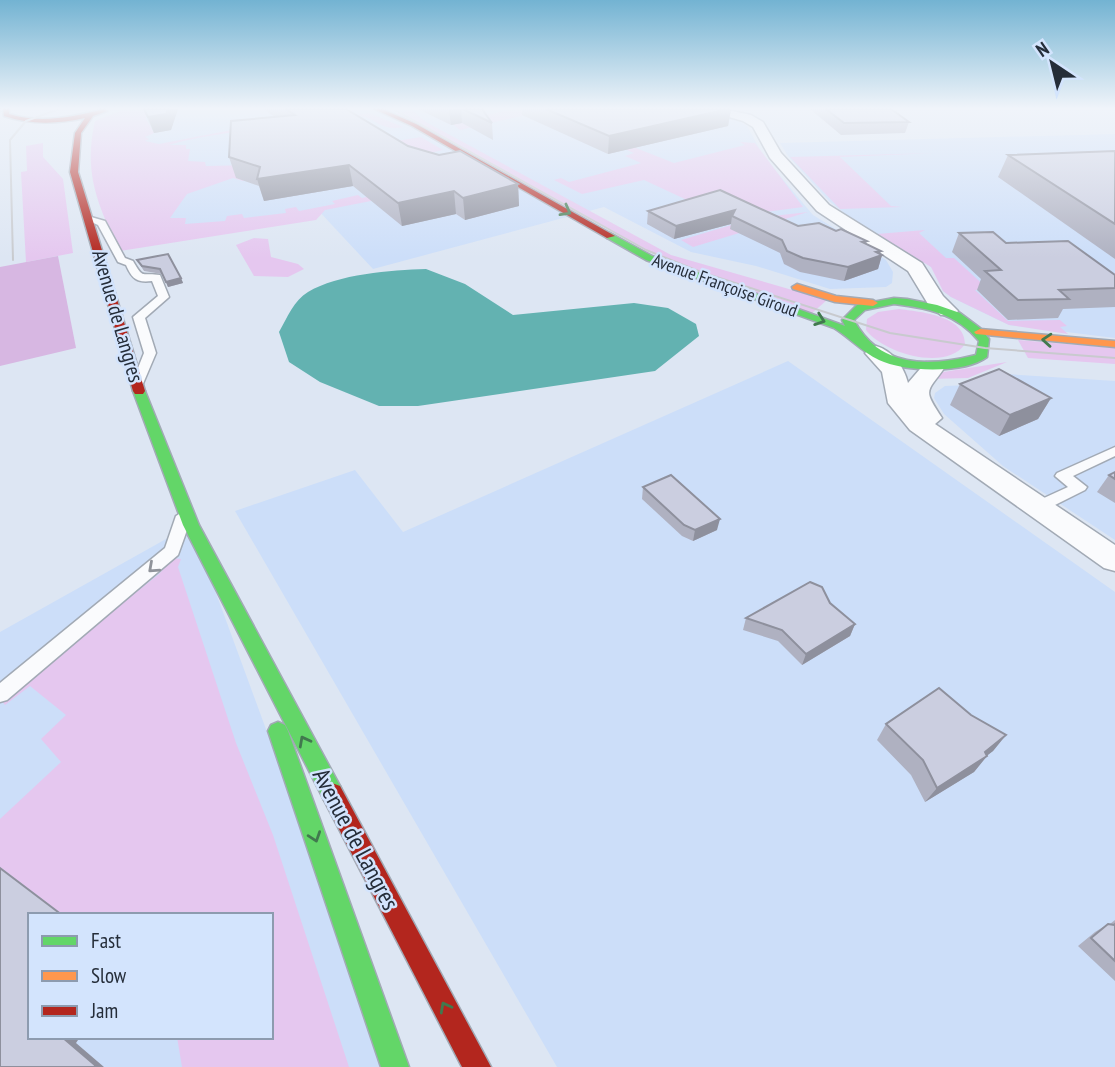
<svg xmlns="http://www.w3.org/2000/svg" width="1115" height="1067" font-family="'PT Sans Narrow',sans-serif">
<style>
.built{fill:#ccdef9;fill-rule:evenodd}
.green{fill:#e5c7ef}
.forest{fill:#d7b7e2}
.water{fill:#63b2b1}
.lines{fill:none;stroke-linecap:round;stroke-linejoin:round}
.lane-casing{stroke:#a2aab5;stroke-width:3}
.street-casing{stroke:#a2aab5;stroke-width:3}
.fast-casing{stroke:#a2aab5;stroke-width:3}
.slow-casing{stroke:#a2aab5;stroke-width:3}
.jam-casing{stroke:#a2aab5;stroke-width:3}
.lane{fill:#fafbfd;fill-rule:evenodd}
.street{fill:#fafbfd;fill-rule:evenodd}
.fast{fill:#63d668;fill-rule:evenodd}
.slow{fill:#ff974d;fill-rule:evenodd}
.jam{fill:#b3261e;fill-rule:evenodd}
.tram{stroke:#c8cace;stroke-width:2}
.wall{fill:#afb1c1}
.shaded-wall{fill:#8e909d}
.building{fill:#cbcee0;stroke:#8e909d;stroke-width:2}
.oneway{stroke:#41794e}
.oneway2{stroke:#90949b}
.labels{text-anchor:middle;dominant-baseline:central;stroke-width:5;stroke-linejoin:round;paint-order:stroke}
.far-street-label{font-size:18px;fill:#252d39;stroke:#d3e4fd}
.street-label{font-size:21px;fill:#252d39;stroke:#d3e4fd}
.near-street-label{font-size:24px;fill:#252d39;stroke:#d3e4fd}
</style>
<rect width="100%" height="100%" fill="#dde6f3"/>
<!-- built -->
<g class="built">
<polygon points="125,109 720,109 747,126 764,157 813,215 886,260 893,272 892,283 886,287 830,289 756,266 691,252 604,207 373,269 317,209 161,243"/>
<polygon points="1115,134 1115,338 1009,325 951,297 943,291 936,272 926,262 857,223 829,201 788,156 780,143"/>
<polygon points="788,361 1115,592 1115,1067 557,1067 235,511 355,470 403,532"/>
<polygon points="1006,374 1115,381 1115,540 1003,466 944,414 934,398 935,393 945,386 969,385"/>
<path d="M191,525L390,1067H0V632ZM30,915H271V1037H30Z"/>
</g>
<!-- green -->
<g class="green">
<path d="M125,109H146V119L154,133L145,137L149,139L145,141L159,144L237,129L316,123L369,113L403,127C379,132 374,115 357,116C338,118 317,123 298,125C255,130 210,133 169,145H186V149H190L188,161L205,162L206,166L250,165L421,137L443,150L361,168L280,171L243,181L233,178L187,194L170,218H186L185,224L225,221L227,216L242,214L244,218L286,213L285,209L296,207L299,211L335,204L332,201L358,195L362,198L392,191L432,189L325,210L316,220L120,251C98,206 83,173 95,121Z"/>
<polygon points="515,109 537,109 674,163 745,145 740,142 755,143 803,207 751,214 687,200 644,180 582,194 554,180 561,178 569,182 641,163 625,156 634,153 551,117 530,114 460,130 450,122"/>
<polygon points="412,110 426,122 671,255 827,300 811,314 677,266 391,114"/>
<polygon points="43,143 43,157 63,179 73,253 26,262 21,172 27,171 26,146"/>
<polygon points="935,153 840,157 891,206 902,207 840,209 790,157"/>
<polygon points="808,212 693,247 681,240 755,218"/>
<polygon points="925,230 919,233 946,258 954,258 988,289 975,290 1008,321 1060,320 1067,326 1060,327 1068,334 1009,325 951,297 943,291 931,267 877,234"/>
<polygon points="254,238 268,239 271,257 298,264 304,269 288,277 254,276 236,245"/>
<path d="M899,309C920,312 965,315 965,344C946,372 883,353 866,330L867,319L878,312Z"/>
<polygon points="1018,340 1115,348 1115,364 1028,358"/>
<polygon points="1007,362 968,378 929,379 937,373"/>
<polygon points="173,558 181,559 178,567 236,743 273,835 349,1067 182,1067 177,1037 271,1037 271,915 63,915 0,867 0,819 61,762 41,739 66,715 30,686 5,705 1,700 159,574"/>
</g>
<!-- forest -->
<polygon class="forest" points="58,256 76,348 0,366 0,267"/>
<!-- water -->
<path class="water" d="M426,269L465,284L513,315L634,303L668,308L696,324L699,336L655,371L418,406H379L320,382L289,362L279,332C287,318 294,300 308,292C338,274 391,270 426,269Z"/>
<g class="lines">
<defs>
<g id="lane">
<polygon points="0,109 4,109 0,111"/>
<path d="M91,217L105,221L125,258L133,261C144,280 141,272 160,275L169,297L145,318L156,353L142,386H134L132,383L144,353L133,317L158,296L152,281C137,283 132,279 126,265L118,262L98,225L87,220Z"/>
<polygon points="1115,447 1115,456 1073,476 1087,487 1085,490 1043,511 1033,511 1030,507 1033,503 1068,487 1055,476 1057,473"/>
<polygon points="184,511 192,516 178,555 7,700 0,702 0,683 165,548 176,516"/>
</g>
<g id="street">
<polygon points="702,109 723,109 751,115 763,122 781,153 829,205 922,263 943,296 958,311 955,315 941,315 928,304 908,271 817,211 770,158 753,127 743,121"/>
<path d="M876,346C893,351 904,367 908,383L926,362H942L945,367C927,393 922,388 942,418L935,424L1115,545V571L1104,568L910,430L888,403L882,372L865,353Z"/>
</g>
<g id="fast">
<path d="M610,233L652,256L845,326L842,320L857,305L894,298L907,299L937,305L960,313L980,328L989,339L987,357C964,374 904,372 879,360C862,352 850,338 834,328L646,260L607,238L605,236ZM894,304C928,308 957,314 979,341L976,355C929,367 879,368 854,320L865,310Z"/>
<polygon points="139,387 145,391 199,525 340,786 343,793 340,800 332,803 324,800 183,525 133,391"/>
<polygon points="278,722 285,725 288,731 409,1067 381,1067 268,731 271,725"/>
</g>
<g id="slow">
<polygon points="797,284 836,296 873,300 878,303 873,306 835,302 793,289 792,287"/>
<polygon points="980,329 1115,341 1115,347 976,334 974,332"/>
</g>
<g id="jam">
<path d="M3,109H9V114C41,124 72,117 104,109L107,111L93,116L81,133L78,172L145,391L143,394H135L133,391L70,172L75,133L85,118C57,124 31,125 4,116Z"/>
<polygon points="374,109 382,109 416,124 615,236 607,238 412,126"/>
<polygon points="332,783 340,786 491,1067 462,1067 324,800 321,793 324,786"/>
</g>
</defs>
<!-- lane casing -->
<use href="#lane" class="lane-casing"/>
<!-- street casing -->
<use href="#street" class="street-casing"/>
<!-- fast casing -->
<use href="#fast" class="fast-casing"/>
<!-- slow casing -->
<use href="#slow" class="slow-casing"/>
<!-- jam casing -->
<use href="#jam" class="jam-casing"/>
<!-- lane -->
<use href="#lane" class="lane"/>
<!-- street -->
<use href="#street" class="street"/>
<!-- fast -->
<use href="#fast" class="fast"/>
<!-- slow -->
<use href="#slow" class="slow"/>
<!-- jam -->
<use href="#jam" class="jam"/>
<!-- tram -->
<g class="tram">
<polyline points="393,109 646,250 701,272 890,333 985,348 1115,358"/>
<polyline points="13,260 10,140 26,121 59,109"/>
</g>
</g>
<!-- wall -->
<g class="wall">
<polygon points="143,109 178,109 171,130 154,133"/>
<polygon points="263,109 346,109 408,146 518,184 519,206 465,220 456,214 402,226 353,186 264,201 259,186 236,178 229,157 275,117"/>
<polygon points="418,109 482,109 492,123 493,140 462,123 451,125"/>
<polygon points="522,109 731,109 728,126 608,154 522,115"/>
<polygon points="810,109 891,109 909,122 905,133 841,135"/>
<polygon points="1115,151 1115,259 998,177 1008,155"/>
<polygon points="720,190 798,226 836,231 867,241 866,244 882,255 878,269 844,281 800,272 784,264 780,253 730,229 731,224 674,239 647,224 648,211"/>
<polygon points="959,233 1006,243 1115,275 1115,307 1063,309 1058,318 1008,320 977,290 981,279 952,252"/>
<polygon points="137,260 181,278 183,283 168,287 162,274 144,271"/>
<polygon points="960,384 1051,398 1038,419 999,436 950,405"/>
<polygon points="1115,472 1115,503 1097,492 1109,475"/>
<polygon points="643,487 717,530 693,541 682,536 642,499"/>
<polygon points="830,603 855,624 850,636 802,665 778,641 743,630 746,618"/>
<polygon points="971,715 1006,735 993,751 987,755 987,756 974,772 925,802 911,775 877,740 886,724"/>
<polygon points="1115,920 1115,981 1078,946 1095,932 1108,924 1110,924"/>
</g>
<!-- shaded-wall -->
<g class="shaded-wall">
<polygon points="168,109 178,109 171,130 154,133 148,117"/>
<polygon points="454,109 461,109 462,123 451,125 449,110"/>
<polygon points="731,109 728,126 608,154 609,136"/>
<polygon points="349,165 353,186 264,201 257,179"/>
<polygon points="518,184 519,206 465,220 463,198"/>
<polygon points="454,191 456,214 402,226 398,203"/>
<polygon points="735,210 732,216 731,224 674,239 676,226"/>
<polygon points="881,251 879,256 882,255 878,269 844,281 848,267"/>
<polygon points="181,278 183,283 168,287 166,282"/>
<polygon points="1051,398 1038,419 999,436 1010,415"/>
<polygon points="720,519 717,530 693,541 695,530"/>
<polygon points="855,624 850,636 802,665 806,654"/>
<polygon points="1006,735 993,751 979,762 987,756 974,772 925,802 937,788"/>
<polygon points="62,1037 80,1037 76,1043 104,1067 94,1067"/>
</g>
<!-- building -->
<g class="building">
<polygon points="144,109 168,109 166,114 148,117"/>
<polygon points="286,109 346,109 408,146 439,155 460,151 518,184 463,198 454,191 398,203 349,165 257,179 260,167 229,157 231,121 295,115"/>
<polygon points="463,109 482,109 492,123"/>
<polygon points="546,109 728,109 609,136"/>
<polygon points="826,109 891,109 909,122 844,123"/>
<polygon points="1115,151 1115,224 1008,155"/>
<polygon points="720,190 798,226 819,223 836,231 841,229 867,241 862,242 881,251 876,252 882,255 848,267 803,258 787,251 782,240 732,216 735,210 676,226 648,211"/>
<polygon points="993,232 1006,243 1068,241 1115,275 1115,288 1059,290 1069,299 1018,300 985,271 1001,270 959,233"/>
<polygon points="168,254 181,278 166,282 160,269 142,266 137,260"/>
<polygon points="999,369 1051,398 1010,415 960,384"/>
<polygon points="1115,472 1115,479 1109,475"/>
<polygon points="671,475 720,519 695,530 684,525 643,487"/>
<polygon points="810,582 822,587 830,603 855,624 806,654 782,630 746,618"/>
<polygon points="939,688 971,715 1006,735 985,752 987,756 937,788 923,760 886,724"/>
<polygon points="0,868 62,915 30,915 30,1037 62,1037 96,1066 94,1067 0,1067"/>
<polygon points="1108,924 1114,925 1115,924 1115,961 1091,938"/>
</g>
<!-- one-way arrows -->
<defs><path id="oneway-chevron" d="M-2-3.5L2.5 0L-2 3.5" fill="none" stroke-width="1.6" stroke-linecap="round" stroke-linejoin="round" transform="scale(1.75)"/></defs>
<g class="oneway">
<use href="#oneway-chevron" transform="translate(566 211) rotate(29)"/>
<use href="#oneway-chevron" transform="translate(820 320) rotate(19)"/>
<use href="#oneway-chevron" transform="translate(1047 340) rotate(-176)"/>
<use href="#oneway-chevron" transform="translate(304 741) rotate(-118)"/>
<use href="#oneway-chevron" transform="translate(315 837) rotate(71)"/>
<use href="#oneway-chevron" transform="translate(445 1007) rotate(-118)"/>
</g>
<use class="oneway2" href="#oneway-chevron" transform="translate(153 568) rotate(138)"/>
<!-- sky -->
<linearGradient id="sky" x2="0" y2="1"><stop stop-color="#73b3d2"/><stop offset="0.42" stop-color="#f0f4fa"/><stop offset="1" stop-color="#f0f4fa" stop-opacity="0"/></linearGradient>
<rect width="1115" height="258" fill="url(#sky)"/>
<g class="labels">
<!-- far-street labels -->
<g class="far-street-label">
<text transform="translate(725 285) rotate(20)">Avenue Françoise Giroud</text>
</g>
<!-- street labels -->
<g class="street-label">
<text transform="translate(118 316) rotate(74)">Avenue de Langres</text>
</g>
<!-- near-street labels -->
<g class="near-street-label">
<text transform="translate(356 839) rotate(62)">Avenue de Langres</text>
</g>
</g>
<!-- legend -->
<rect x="28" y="913" width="245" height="126" fill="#d3e4fd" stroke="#8d9baf" stroke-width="2"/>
<rect x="42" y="936" width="35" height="10" fill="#63d668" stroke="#8d9baf" stroke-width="2"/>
<text x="91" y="948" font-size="21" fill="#252d39">Fast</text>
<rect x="42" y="971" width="35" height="10" fill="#ff974d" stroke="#8d9baf" stroke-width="2"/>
<text x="91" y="983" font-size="21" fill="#252d39">Slow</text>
<rect x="42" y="1006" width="35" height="10" fill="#b3261e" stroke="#8d9baf" stroke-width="2"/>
<text x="91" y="1018" font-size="21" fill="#252d39">Jam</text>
<!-- north arrow -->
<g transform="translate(1052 63) rotate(325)" stroke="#d3e4fd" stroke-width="5" paint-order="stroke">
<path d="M0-5L12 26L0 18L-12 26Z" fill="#252d39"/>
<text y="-10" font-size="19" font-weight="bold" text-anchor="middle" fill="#252d39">N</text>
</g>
</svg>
